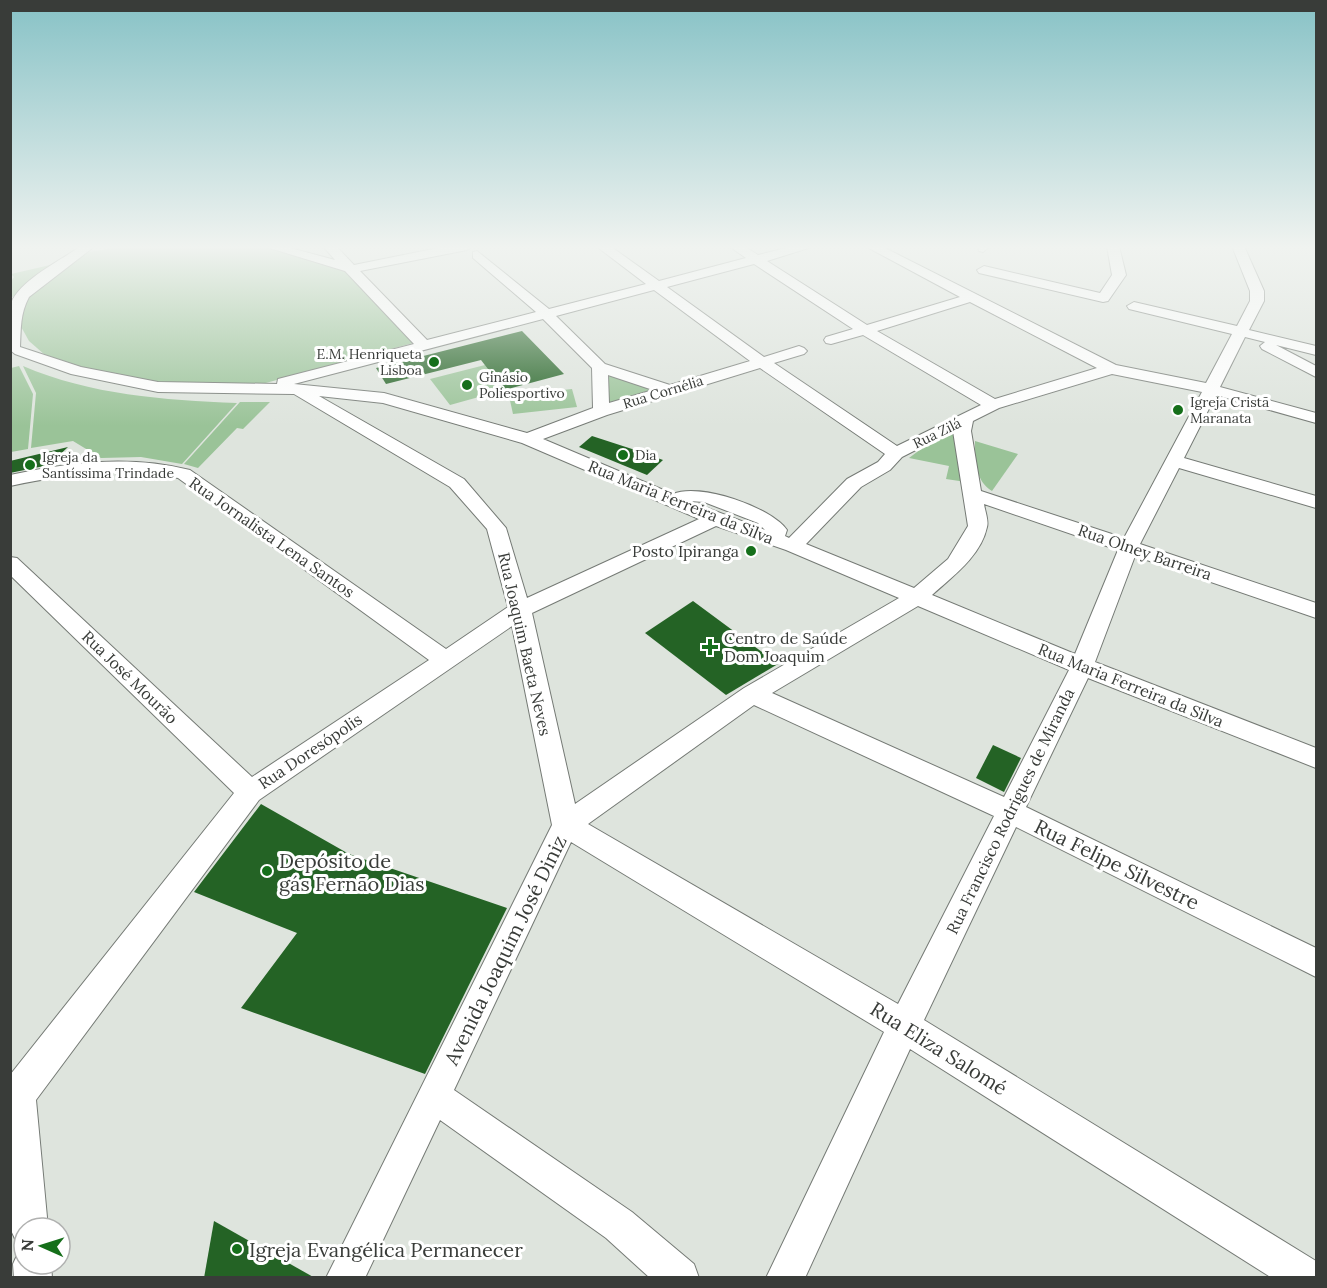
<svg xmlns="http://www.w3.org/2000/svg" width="1327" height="1288" font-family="Lora,serif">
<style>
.green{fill:#9ac398}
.building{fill:#246325}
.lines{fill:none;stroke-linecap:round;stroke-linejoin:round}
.minor-casing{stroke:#757a75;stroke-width:2}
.minor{fill:#fff;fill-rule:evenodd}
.poi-dot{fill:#156f1a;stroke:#fff;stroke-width:2}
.labels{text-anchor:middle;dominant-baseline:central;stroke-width:6;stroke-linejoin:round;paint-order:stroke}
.far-poi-label{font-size:14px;fill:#393c39;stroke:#fff;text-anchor:start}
.far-street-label{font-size:14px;fill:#393c39;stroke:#fff}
.street-label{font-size:16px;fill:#393c39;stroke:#fff}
.poi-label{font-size:16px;fill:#393c39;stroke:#fff;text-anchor:end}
.near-poi-label{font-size:20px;fill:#393c39;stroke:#fff;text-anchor:start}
.near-street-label{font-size:20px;fill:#393c39;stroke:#fff}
</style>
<rect width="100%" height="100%" fill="#dee4dd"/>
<!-- green -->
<g class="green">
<polygon points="126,246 266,246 346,269 413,343 262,384 165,385 65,364 45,355 29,341 19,323 26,293 84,253"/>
<polygon points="59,263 11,298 11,281 14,277 11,274"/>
<polygon points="485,365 504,390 450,405 430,379"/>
<polygon points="19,366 33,394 28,449 11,452 11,368"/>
<path d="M23,366C91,395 163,400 237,403L182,464L141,457L101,458L73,441L31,448L36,393Z"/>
<polygon points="606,372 654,389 608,403"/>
<polygon points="572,389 577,407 513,414 509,396"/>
<polygon points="240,402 270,402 243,429 237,428 198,468 184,464"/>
<polygon points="955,430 966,482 946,479 949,466 909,458 933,440"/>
<path d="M975,441L1018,454L992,491C975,481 975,460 975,441Z"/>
</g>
<!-- building -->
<g class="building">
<polygon points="522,331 564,374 504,390 481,360 386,384 376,368"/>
<polygon points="592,436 632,449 663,460 647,475 579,447"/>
<polygon points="68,447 49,465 10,473 10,461"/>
<polygon points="693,601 778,664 726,695 645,633"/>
<polygon points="993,745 1021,758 1004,792 976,778"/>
<polygon points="261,804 349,854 507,908 425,1074 241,1008 297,933 194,892"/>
<polygon points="214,1221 315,1278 204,1278"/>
</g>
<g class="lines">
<defs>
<g id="minor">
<path d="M81,246H95L29,297C20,314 21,328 20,347L81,367L158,382L277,384L278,379L414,344L345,271L263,246H283L335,260L323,246H336L354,265L448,246H473L467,250L360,271L427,340L536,312L473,258V252L477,251L549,309L646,284L596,246H610L659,281L746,258L729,246H744L758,255L794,246H815L767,261L867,325L960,297L865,246H881L1116,365L1206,383L1232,334L1129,309L1127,306L1134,302L1237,326L1250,301V291L1232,246H1244L1264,291V301L1249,330L1316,346V355L1276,345L1316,366V377L1262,349L1260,346L1265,342L1245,337L1220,387L1316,413V423L1216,395L1184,458L1316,496V508L1179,468L1140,544L1316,603V618L1135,556L1095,662L1316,748V768L1088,678L1026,807L1316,948V977L1016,827L924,1020L1316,1261V1278H1272L910,1049L805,1278H766L884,1032L571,842L454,1090L632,1212L694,1264L699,1278H650L606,1238L440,1120L365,1278H326L552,825L512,626L259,800L36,1100L48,1228H24V1245L16,1241L10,1228V1075L234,793L10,575V557L17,558L252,777L429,660L178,478C121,466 67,474 10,486V475C72,462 129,455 190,470L446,649L508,607L487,529L450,487L294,394L158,392L71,374L15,354L10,350C10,336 8,320 10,307C15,282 62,260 81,246ZM754,264L853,329L826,337L824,340L826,343L831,344L863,335L981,405L897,446L774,363L804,354L807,351L804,348L799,346L764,357L667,287ZM654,290L750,361L670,385L605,364L556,316ZM970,302L1097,368L995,399L877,331ZM543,319L592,368L593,408L527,433L384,393L294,384ZM760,368L885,454L878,462L847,479L789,538L785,536L787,530C771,507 699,482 673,494L543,439L607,415ZM1112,374L1202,392L1124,538L981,491L971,431L973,421L999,408ZM608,375L653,390L609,403ZM319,396L383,403L522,443L699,519L527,598L506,528L464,479ZM953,431L968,526L948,559L914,588L806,544L861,487L890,470L902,457ZM689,501L704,502L758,523L765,530ZM984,504L1118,550L1075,654L932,595C952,577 981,556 987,527C989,521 985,511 984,504ZM716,526L786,550L899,598L744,688L575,804L532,613ZM918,606L1069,670L1004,797L772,693ZM754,705L994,816L898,1004L588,824Z"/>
<polygon points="978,246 990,246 983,252 979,251"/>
<polygon points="1107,246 1119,246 1126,275 1108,301 1103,302 979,273 977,270 984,266 1100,293 1112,275"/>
<polygon points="24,1248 24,1264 51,1264 52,1278 14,1278 13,1264 19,1251"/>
</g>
</defs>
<!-- minor casing -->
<use href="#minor" class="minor-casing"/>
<!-- minor -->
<use href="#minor" class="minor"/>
</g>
<!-- sky -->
<linearGradient id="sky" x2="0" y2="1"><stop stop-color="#87c2c6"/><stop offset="0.58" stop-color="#f0f3f0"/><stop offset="1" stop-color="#f0f3f0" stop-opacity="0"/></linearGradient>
<rect width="1327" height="426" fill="url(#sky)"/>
<!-- markers -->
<g class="poi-dot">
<circle cx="434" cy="362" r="6"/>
<circle cx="467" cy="385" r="6"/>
<circle cx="1178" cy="410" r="6"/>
<circle cx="623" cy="455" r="6"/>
<circle cx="30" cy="465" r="6"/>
<circle cx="751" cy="551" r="6"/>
<path d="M707 638h6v6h6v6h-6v6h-6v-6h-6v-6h6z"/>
<circle cx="267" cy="871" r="6"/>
<circle cx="237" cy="1249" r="6"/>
</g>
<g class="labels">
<!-- far-poi labels -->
<g class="far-poi-label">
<text x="422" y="354" text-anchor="end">E.M. Henriqueta<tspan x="422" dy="16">Lisboa</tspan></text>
<text x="479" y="377">Ginásio<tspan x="479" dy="16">Poliesportivo</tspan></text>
<text x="1190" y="402">Igreja Cristã<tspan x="1190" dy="16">Maranata</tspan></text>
<text x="635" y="455">Dia</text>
<text x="42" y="457">Igreja da<tspan x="42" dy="16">Santíssima Trindade</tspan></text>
</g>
<!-- far-street labels -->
<g class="far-street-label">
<text transform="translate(663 392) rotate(-17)">Rua Cornélia</text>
<text transform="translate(937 433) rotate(-26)">Rua Zilá</text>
</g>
<!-- street labels -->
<g class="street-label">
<text transform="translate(681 502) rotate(22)">Rua Maria Ferreira da Silva</text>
<text transform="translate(272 537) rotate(35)">Rua Jornalista Lena Santos</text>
<text transform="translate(1145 552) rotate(19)">Rua Olney Barreira</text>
<text transform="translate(525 644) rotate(77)">Rua Joaquim Baeta Neves</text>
<text transform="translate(130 677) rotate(44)">Rua José Mourão</text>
<text transform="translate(1131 685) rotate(22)">Rua Maria Ferreira da Silva</text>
<text transform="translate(310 751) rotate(-34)">Rua Doresópolis</text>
<text transform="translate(1010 811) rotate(-64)">Rua Francisco Rodrigues de Miranda</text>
</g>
<!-- poi labels -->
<g class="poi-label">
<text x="739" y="551">Posto Ipiranga</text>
<text x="724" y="638" text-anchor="start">Centro de Saúde<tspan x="724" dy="18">Dom Joaquim</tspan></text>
</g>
<!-- near-poi labels -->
<g class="near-poi-label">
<text x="279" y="860">Depósito de<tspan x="279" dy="23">gás Fernão Dias</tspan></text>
<text x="249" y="1249">Igreja Evangélica Permanecer</text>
</g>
<!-- near-street labels -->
<g class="near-street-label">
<text transform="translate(1117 864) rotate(26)">Rua Felipe Silvestre</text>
<text transform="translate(505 950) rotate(-64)">Avenida Joaquim José Diniz</text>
<text transform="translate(939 1048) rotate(32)">Rua Eliza Salomé</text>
</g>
</g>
<!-- border -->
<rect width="1327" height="1288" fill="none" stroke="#393c39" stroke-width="24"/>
<!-- north arrow -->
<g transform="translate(42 1246) rotate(273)"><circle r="28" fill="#ffffff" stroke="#b0b1b0" stroke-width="1.5"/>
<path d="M0-4.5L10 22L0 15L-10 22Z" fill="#156f1a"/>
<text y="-9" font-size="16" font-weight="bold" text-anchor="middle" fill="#393c39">N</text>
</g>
</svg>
